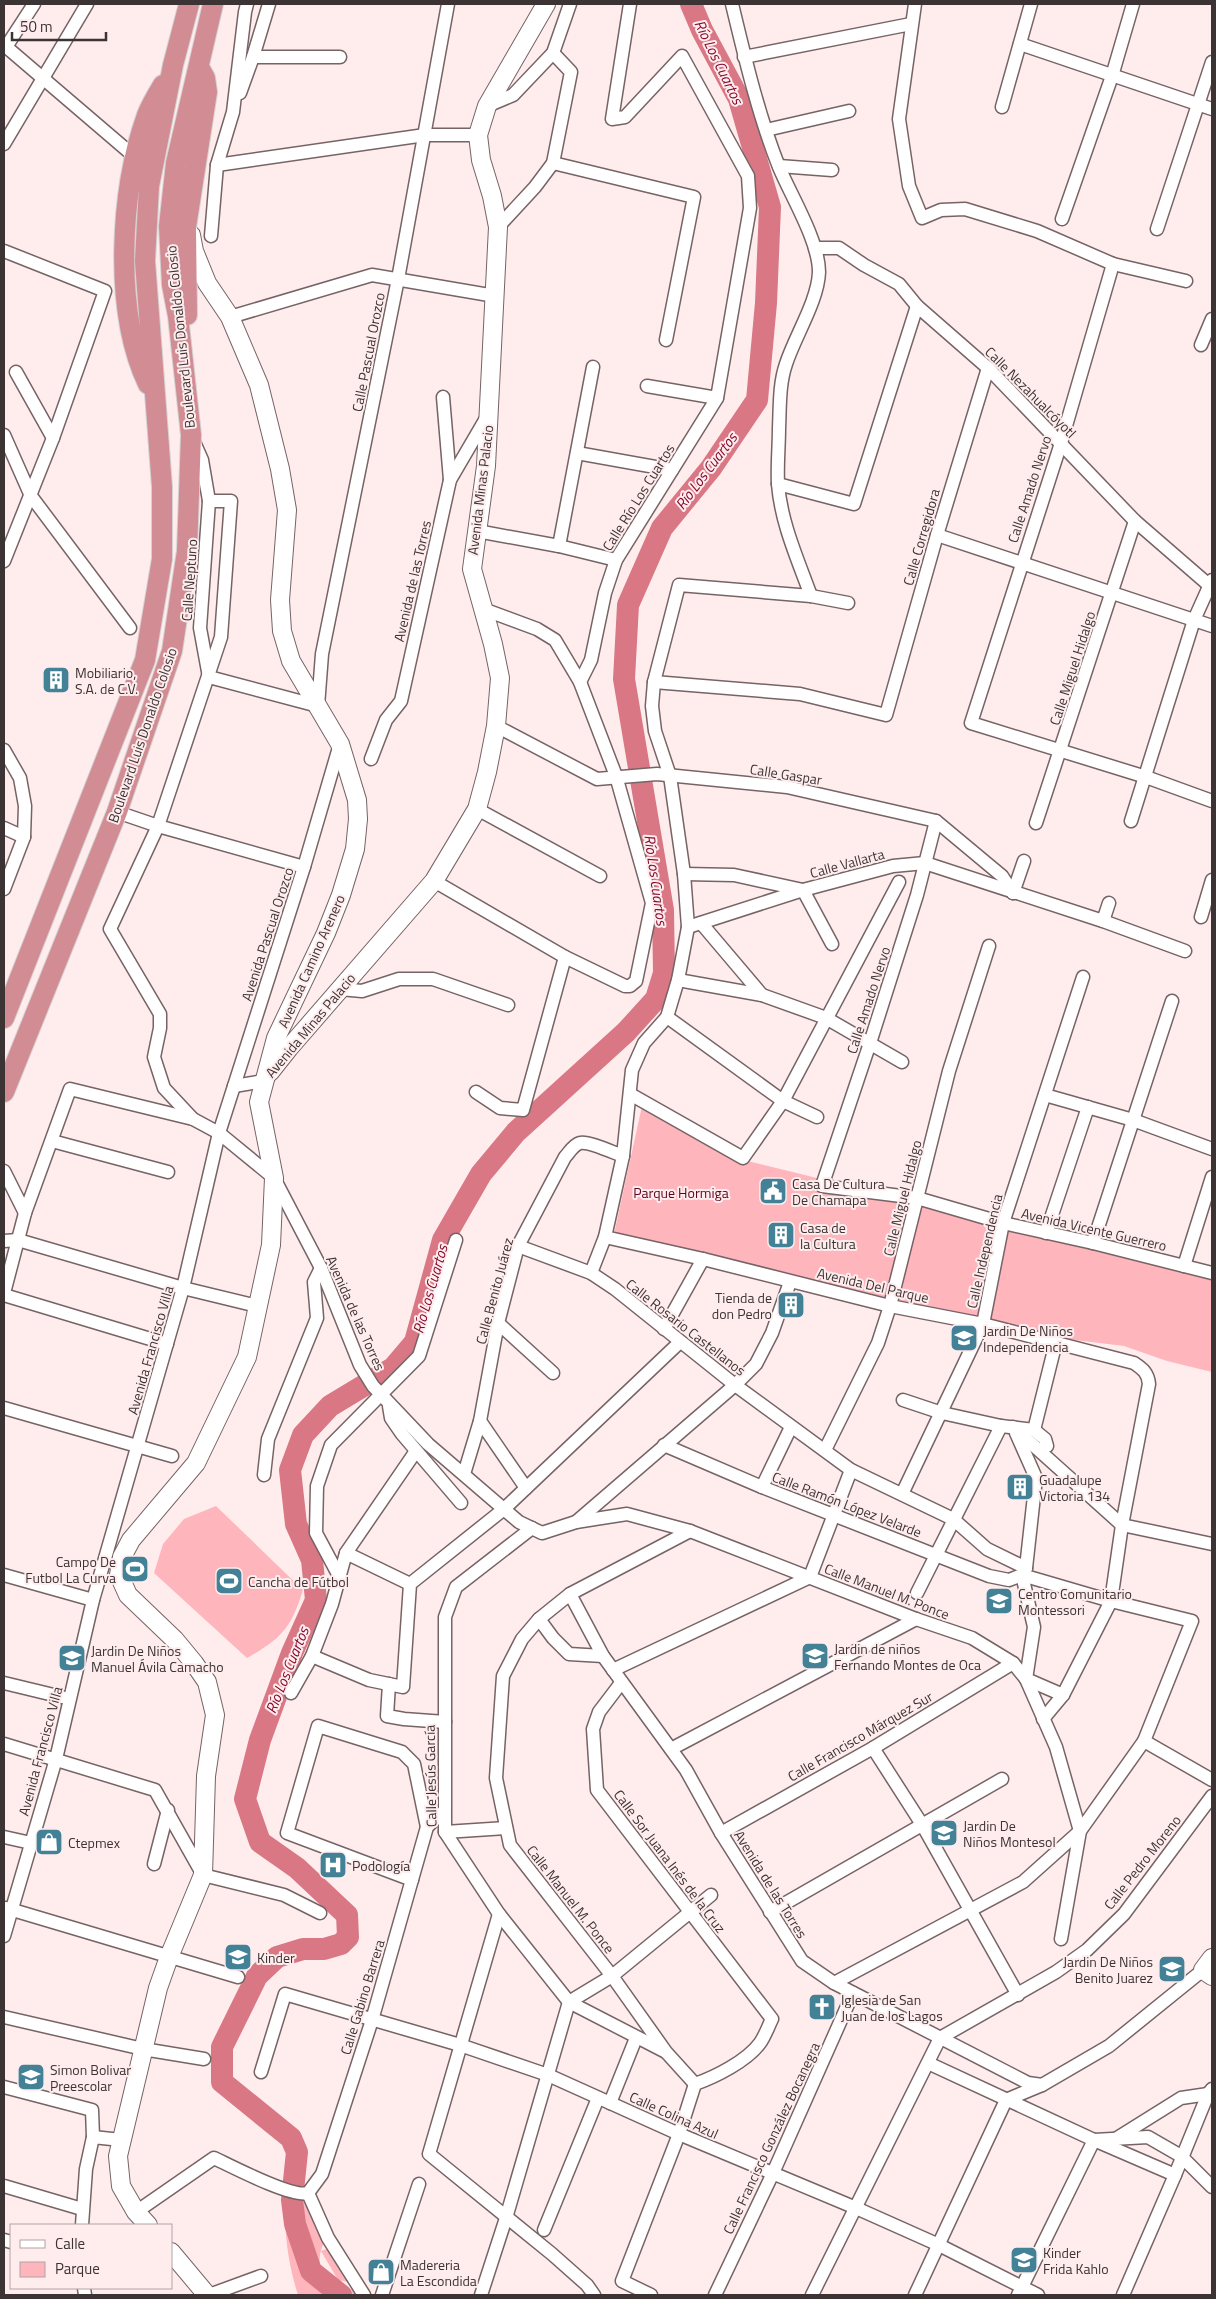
<svg xmlns="http://www.w3.org/2000/svg" width="1216" height="2299" font-family="'Titillium Web',sans-serif">
<style>
.green{fill:#feb5bc}
.lines{fill:none;stroke-linecap:round;stroke-linejoin:round}
.river{stroke:#d97884;stroke-width:22}
.minor-casing{stroke:#766365;stroke-width:15}
.secondary-casing{stroke:#766365;stroke-width:20}
.trunk-casing{stroke:#d4d2d2;stroke-width:22}
.minor{stroke:#fff;stroke-width:12}
.secondary{stroke:#fff;stroke-width:18}
.trunk{stroke:#d28c94;stroke-width:20}
.labels{text-anchor:middle;dominant-baseline:central;stroke-width:4;stroke-linejoin:round;paint-order:stroke}
.street-label{font-size:14px;fill:#3c3334;stroke:#ffedee}
.poi-label{font-size:14px;fill:#3c3334;stroke:#ffedee;text-anchor:start}
.park-label{font-size:14px;fill:#5e021e;stroke:#ffedee}
.water-label{font-size:15px;font-style:italic;fill:#840a2e;stroke:#ffedee}
</style>
<rect width="100%" height="100%" fill="#ffedee"/>
<!-- green -->
<g class="green">
<polygon points="642,1106 735,1158 1212,1275 1212,1372 1167,1361 1124,1346 1075,1340 979,1319 614,1234"/>
<path d="M216,1506L303,1590C291,1628 282,1638 247,1658L154,1573L163,1544L184,1519Z"/>
<path d="M288,2194L308,2196L327,2237C318,2252 315,2270 332,2280C341,2286 353,2288 360,2295H298C289,2267 281,2223 288,2194Z"/>
<polygon points="332,2247 352,2279 348,2282 338,2280 321,2251"/>
</g>
<g class="lines">
<!-- river -->
<polyline class="river" points="341,2295 311,2271 295,2224 292,2200 297,2152 291,2138 222,2082 222,2047 257,1976 277,1957 303,1949 324,1949 341,1944 348,1937 347,1915 297,1868 260,1842 245,1799 260,1740 292,1653 316,1600 312,1560 296,1524 290,1470 303,1435 330,1406 393,1368 415,1342 443,1240 481,1174 516,1132 626,1032 656,999 664,973 663,910 624,679 628,605 662,528 711,468 757,400 766,303 770,207 739,99 702,30 691,4"/>
<defs>
<g id="minor">
<path d="M732,4C745,58 758,114 779,167C791,196 819,241 819,272C818,301 795,336 786,364C779,384 780,407 779,428C779,446 777,466 778,484C781,523 798,560 811,596"/>
<polyline points="915,4 899,119 909,186 922,218 941,210 965,209 1037,231 1113,264 1186,281"/>
<polyline points="1020,44 1212,109"/>
<polyline points="4,45 135,157"/>
<polyline points="6,47 34,4"/>
<polyline points="253,57 340,57"/>
<polyline points="744,57 911,24"/>
<polyline points="240,93 253,57 269,4"/>
<polyline points="487,106 513,95 553,53 570,4"/>
<polyline points="1002,107 1031,4"/>
<polyline points="766,130 849,111"/>
<polyline points="4,144 87,4"/>
<polyline points="553,163 694,197 666,340"/>
<polyline points="217,165 425,135 478,135"/>
<polyline points="779,166 832,170"/>
<polyline points="1062,219 1112,76 1133,4"/>
<polyline points="498,227 535,187 553,163 571,72 553,53"/>
<polyline points="1157,229 1212,62"/>
<polyline points="211,236 217,165 233,112 245,12 247,4"/>
<polyline points="815,248 839,248 864,265 899,284 917,306 988,368 1135,521 1210,586"/>
<polyline points="4,251 105,291 53,438 4,561"/>
<polyline points="1113,264 1061,443 971,723 1146,777 1212,801"/>
<polyline points="230,317 372,275 495,296"/>
<polyline points="1201,345 1212,319"/>
<polyline points="16,372 53,438"/>
<polyline points="647,386 717,398"/>
<polyline points="443,397 450,480"/>
<polyline points="4,435 31,496 130,628"/>
<polyline points="194,442 202,460 209,501 200,628 209,677 318,706 322,654 398,279 448,4"/>
<polyline points="577,453 672,470"/>
<polyline points="778,484 854,504 917,306"/>
<polyline points="477,531 559,546 616,560"/>
<polyline points="937,535 1212,626"/>
<polyline points="559,546 593,367"/>
<polyline points="580,682 591,660 605,593 616,560 717,398 750,208 748,176 682,56 625,117 612,119 630,4"/>
<polyline points="654,682 800,694 886,715 937,535 988,368"/>
<polyline points="496,726 597,779 657,774 787,787 936,821 1002,876 1013,893"/>
<polyline points="4,750 20,778 25,806 24,837 4,889"/>
<polyline points="371,759 386,720 401,701 450,480 488,415"/>
<polyline points="477,809 600,876"/>
<polyline points="117,812 158,826 304,867"/>
<polyline points="936,821 917,895 870,1043 822,1186 917,1198 1003,1223 1093,1243 1212,1273"/>
<polyline points="1131,821 1194,620 1212,580"/>
<polyline points="1036,823 1135,521"/>
<polyline points="4,828 24,837"/>
<polyline points="684,874 734,875 803,890 832,944"/>
<polyline points="434,881 565,957 625,986 630,986 636,981 652,903 616,776 580,682 555,640 537,629 483,609"/>
<polyline points="1013,893 1024,861"/>
<polyline points="1201,917 1212,880"/>
<polyline points="1103,921 1109,903"/>
<polyline points="701,923 762,995"/>
<polyline points="688,927 803,890 893,866 925,863 1103,921 1185,951"/>
<polyline points="678,980 762,995 826,1018 902,1062"/>
<polyline points="340,989 362,991 399,979 433,979 508,1005"/>
<polyline points="667,1017 783,1101 817,1117"/>
<polyline points="234,1086 264,1081"/>
<polyline points="476,1092 500,1108 523,1110 565,957"/>
<polyline points="630,1094 743,1158 783,1101 899,882"/>
<polyline points="1045,1095 1133,1120 1212,1149"/>
<polyline points="193,1119 164,1088 154,1057 160,1028 160,1014 110,929 158,826 221,637 231,501 209,501"/>
<polyline points="52,1141 168,1172"/>
<polyline points="4,1171 25,1213"/>
<polyline points="1046,1233 1088,1107"/>
<path d="M605,1237L703,1259L890,1306L983,1324L1134,1363C1143,1369 1148,1373 1149,1384L1122,1525L1111,1601L1063,1695L1043,1719"/>
<polyline points="4,1241 18,1240 183,1288 257,1306"/>
<polyline points="1093,1243 1172,1001"/>
<polyline points="518,1246 591,1273 615,1289 735,1385 851,1470 953,1519 987,1549 1026,1568"/>
<polyline points="1184,1266 1212,1177"/>
<polyline points="591,1273 605,1237 623,1156 632,1070 644,1043 667,1017 678,980 688,927 684,874 670,776 655,731 652,706 654,682 679,585 811,596 848,603"/>
<polyline points="4,1293 25,1213 70,1089 193,1119 219,1133 274,1178 321,1268 360,1365 373,1386 428,1444 519,1522 542,1533 576,1522 627,1514 690,1531 916,1619 972,1638 1013,1663 1026,1679 1063,1695"/>
<polyline points="4,1295 167,1344"/>
<polyline points="498,1323 553,1373"/>
<polyline points="664,1329 703,1259"/>
<polyline points="903,1400 942,1413 1001,1426 1034,1430 1045,1439 1047,1446"/>
<polyline points="389,1406 391,1418 402,1434 461,1503"/>
<polyline points="4,1408 172,1456"/>
<polyline points="480,1421 526,1488"/>
<polyline points="1013,1427 1122,1525 1212,1544"/>
<polyline points="1034,1430 1056,1342"/>
<polyline points="1016,1433 1036,1478 1026,1568 1023,1573"/>
<polyline points="664,1445 762,1487 989,1576 1009,1580 1022,1575"/>
<polyline points="825,1450 878,1343 890,1306 949,1071 989,946"/>
<path d="M464,1474L480,1421L498,1323L518,1246L565,1157C569,1153 573,1145 580,1143C589,1141 614,1153 623,1156"/>
<polyline points="264,1475 268,1439 317,1318 314,1282 321,1268"/>
<polyline points="762,1487 791,1427"/>
<polyline points="902,1494 983,1324 1003,1223 1083,977"/>
<polyline points="576,1522 735,1385 756,1364 772,1333 790,1282"/>
<polyline points="532,1528 456,1587 445,1617 445,1832 499,1914 569,2002 664,2051"/>
<polyline points="690,1531 570,1594 539,1619 522,1639 503,1676 496,1778 510,1845 612,1976 666,2052 695,2084"/>
<polyline points="346,1553 410,1584"/>
<polyline points="4,1575 93,1600"/>
<polyline points="1022,1575 1034,1627 1026,1679"/>
<polyline points="339,1576 316,1533 317,1486 331,1445 419,1356 456,1240"/>
<polyline points="917,1593 1001,1426"/>
<polyline points="570,1594 603,1656 686,1770 721,1833 802,1961 834,1983 1028,2083 1042,2085"/>
<polyline points="539,1619 553,1638 569,1654 603,1656"/>
<polyline points="312,1656 369,1680 403,1687 410,1584 504,1509 680,1342"/>
<polyline points="613,1670 810,1577 851,1470"/>
<polyline points="1026,1679 1056,1747 1080,1831 1061,1939"/>
<polyline points="4,1683 62,1697"/>
<path d="M621,1683L599,1712L593,1729L597,1790L772,2019C768,2027 765,2036 760,2043C747,2061 715,2077 695,2084L679,2134L622,2281L651,2295"/>
<polyline points="389,1684 387,1716 404,1719 445,1722"/>
<polyline points="291,1693 312,1656 332,1604 346,1553 416,1451"/>
<polyline points="1144,1741 1212,1780"/>
<polyline points="4,1744 155,1790 203,1875 284,1895 320,1913"/>
<polyline points="873,1748 923,1826 1018,1995"/>
<polyline points="671,1749 916,1619"/>
<polyline points="445,1832 506,1828"/>
<polyline points="721,1833 873,1748 1013,1663"/>
<polyline points="4,1837 31,1843"/>
<polyline points="154,1864 168,1810"/>
<polyline points="412,1880 287,1833 318,1726 402,1752 414,1764 427,1827"/>
<polyline points="6,1908 238,1977"/>
<polyline points="770,1912 1002,1779"/>
<polyline points="499,1914 429,2154 552,2254 587,2285 594,2295"/>
<polyline points="4,1936 56,1759 93,1600 183,1288 219,1133 304,867 340,744"/>
<polyline points="834,1983 1023,1882 1080,1831 1144,1741 1192,1621 1111,1601 1022,1575"/>
<polyline points="4,2017 143,2049 204,2059"/>
<polyline points="928,2063 1094,2140 1175,2175"/>
<polyline points="261,2072 285,1994 460,2045 548,2075 679,2134 856,2208 939,2245 1038,2295"/>
<polyline points="4,2087 92,2110 93,2137"/>
<polyline points="610,2103 636,2038"/>
<polyline points="1117,2138 1181,2098 1208,2094"/>
<polyline points="4,2186 82,2209"/>
<polyline points="308,2193 322,2174 372,2020 427,1827 444,1811"/>
<polyline points="308,2193 328,2238 364,2295"/>
<path d="M136,2212L214,2158C231,2166 292,2198 308,2193"/>
<polyline points="82,2225 86,2169 93,2137 121,2140"/>
<polyline points="544,2230 598,2098"/>
<polyline points="4,2240 11,2242"/>
<polyline points="84,2288 85,2295"/>
<polyline points="209,2295 261,2276"/>
<polyline points="382,2295 419,2184"/>
<polyline points="481,2295 506,2218 569,2002 612,1976 711,1895"/>
<polyline points="715,2295 773,2173 853,1993"/>
<polyline points="812,2295 940,2038 1056,1972 1087,1950 1124,1914 1212,1796"/>
<polyline points="915,2295 1006,2100 1042,2085 1109,2046 1203,1970"/>
<polyline points="1018,2295 1094,2140 1148,2137 1181,2156 1212,2187"/>
<polyline points="1123,2295 1175,2175 1208,2094 1212,2089"/>
</g>
<g id="secondary">
<polyline points="270,1072 289,1048 434,881 477,809 487,772 496,726 500,678 493,644 472,569 486,466 498,227 492,196 481,160 478,135 487,106 546,4"/>
<polyline points="1212,1958 1203,1970 1212,1976"/>
<polyline points="148,2225 136,2212 121,2186 118,2156 158,1988 169,1957 203,1875 206,1776 215,1715 207,1682 194,1663 175,1640 128,1595 119,1575 122,1557 131,1540 196,1463 247,1357 271,1245 274,1178 259,1102 276,1038 326,933 341,895 355,849 358,819 357,800 340,744 291,661 282,631 280,600 287,510 280,469 259,385 230,317 207,283 194,251 191,235"/>
<polyline points="171,2252 207,2295"/>
</g>
<g id="trunk">
<polyline points="187,315 186,227 207,92 205,78 199,67"/>
<path d="M148,384C113,310 120,191 147,115C151,105 157,95 163,85"/>
<polyline points="4,1018 145,660 162,559 162,487 145,261 149,186 173,65 189,4"/>
<polyline points="4,1092 117,812 172,651 187,551 191,435 178,316 172,285 169,226 176,163 213,4"/>
</g>
</defs>
<!-- minor casing -->
<use href="#minor" class="minor-casing"/>
<!-- secondary casing -->
<use href="#secondary" class="secondary-casing"/>
<!-- trunk casing -->
<use href="#trunk" class="trunk-casing"/>
<!-- minor -->
<use href="#minor" class="minor"/>
<!-- secondary -->
<use href="#secondary" class="secondary"/>
<!-- trunk -->
<use href="#trunk" class="trunk"/>
</g>
<!-- icons -->
<defs>
<symbol id="building-square" viewBox="-11 -11 22 22"><rect x="-9" y="-9" width="18" height="18" rx="4" fill="#438197" stroke="#ffedee"/><path d="M-4-6H4V6H1V3H-1V6H-4ZM-2.5-4.3h1.7v1.8h-1.7ZM.8-4.3h1.7v1.8H.8ZM-2.5-1h1.7V.8h-1.7ZM.8-1h1.7V.8H.8Z" fill="#fff"/></symbol>
<symbol id="civic-square" viewBox="-11 -11 22 22"><rect x="-9" y="-9" width="18" height="18" rx="4" fill="#438197" stroke="#ffedee"/><path d="M-.6-6.5H3V-4.5H.6V-3L4-1V1h2V6H-6V1h2V-1L-.6-3ZM-1.2 2.5V6h2.4V2.5Z" fill="#fff"/></symbol>
<symbol id="school-square" viewBox="-11 -11 22 22"><rect x="-9" y="-9" width="18" height="18" rx="4" fill="#438197" stroke="#ffedee"/><path d="M0-5L7-2L0 1L-7-2ZM-4 1L0 2.5L4 1V4Q0 6-4 4Z" fill="#fff"/></symbol>
<symbol id="stadium-square" viewBox="-11 -11 22 22"><rect x="-9" y="-9" width="18" height="18" rx="4" fill="#438197" stroke="#ffedee"/><path d="M0-5a6.5 5 0 1 0 0 10a6.5 5 0 1 0 0-10ZM-3.5-1.8h7v3.6h-7Z" fill="#fff"/></symbol>
<symbol id="shop-square" viewBox="-11 -11 22 22"><rect x="-9" y="-9" width="18" height="18" rx="4" fill="#438197" stroke="#ffedee"/><path d="M-5-2.5h2.3a2.7 3.5 0 0 1 5.4 0H5L5.5 6h-11ZM-1.5-2.5h3a1.5 2.3 0 0 0-3 0Z" fill="#fff"/></symbol>
<symbol id="hospital-square" viewBox="-11 -11 22 22"><rect x="-9" y="-9" width="18" height="18" rx="4" fill="#438197" stroke="#ffedee"/><path d="M-5-5h3v3.5h4V-5h3V5h-3V1.5h-4V5h-3Z" fill="#fff"/></symbol>
<symbol id="church-square" viewBox="-11 -11 22 22"><rect x="-9" y="-9" width="18" height="18" rx="4" fill="#438197" stroke="#ffedee"/><path d="M-1.2-6h2.4v3.5h3.3v2.4h-3.3V6h-2.4V-.1h-3.3v-2.4h3.3Z" fill="#fff"/></symbol>
</defs>
<g fill-rule="evenodd">
<use href="#building-square" x="40" y="664" width="32" height="32"/>
<use href="#civic-square" x="757" y="1175" width="32" height="32"/>
<use href="#building-square" x="765" y="1219" width="32" height="32"/>
<use href="#building-square" x="775" y="1289" width="32" height="32"/>
<use href="#school-square" x="948" y="1322" width="32" height="32"/>
<use href="#building-square" x="1004" y="1471" width="32" height="32"/>
<use href="#stadium-square" x="119" y="1553" width="32" height="32"/>
<use href="#stadium-square" x="213" y="1565" width="32" height="32"/>
<use href="#school-square" x="983" y="1585" width="32" height="32"/>
<use href="#school-square" x="799" y="1640" width="32" height="32"/>
<use href="#school-square" x="56" y="1642" width="32" height="32"/>
<use href="#school-square" x="928" y="1817" width="32" height="32"/>
<use href="#shop-square" x="33" y="1826" width="32" height="32"/>
<use href="#hospital-square" x="317" y="1849" width="32" height="32"/>
<use href="#school-square" x="222" y="1941" width="32" height="32"/>
<use href="#school-square" x="1156" y="1953" width="32" height="32"/>
<use href="#church-square" x="806" y="1991" width="32" height="32"/>
<use href="#school-square" x="15" y="2061" width="32" height="32"/>
<use href="#school-square" x="1008" y="2244" width="32" height="32"/>
<use href="#shop-square" x="365" y="2256" width="32" height="32"/>
</g>
<g class="labels">
<!-- street labels -->
<g class="street-label">
<text transform="translate(180 337) rotate(-96)">Boulevard Luis Donaldo Colosio</text>
<text transform="translate(368 352) rotate(-79)">Calle Pascual Orozco</text>
<text transform="translate(1031 392) rotate(45)">Calle Nezahualcóyotl</text>
<text transform="translate(1029 489) rotate(-72)">Calle Amado Nervo</text>
<text transform="translate(480 490) rotate(-83)">Avenida Minas Palacio</text>
<text transform="translate(638 497) rotate(-58)">Calle Río Los Cuartos</text>
<text transform="translate(921 537) rotate(-74)">Calle Corregidora</text>
<text transform="translate(189 580) rotate(-86)">Calle Neptuno</text>
<text transform="translate(412 581) rotate(-77)">Avenida de las Torres</text>
<text transform="translate(1072 668) rotate(-72)">Calle Miguel Hidalgo</text>
<text transform="translate(142 735) rotate(-71)">Boulevard Luis Donaldo Colosio</text>
<text transform="translate(786 774) rotate(9)">Calle Gaspar</text>
<text transform="translate(847 863) rotate(-15)">Calle Vallarta</text>
<text transform="translate(267 934) rotate(-72)">Avenida Pascual Orozco</text>
<text transform="translate(311 961) rotate(-66)">Avenida Camino Arenero</text>
<text transform="translate(868 1000) rotate(-72)">Calle Amado Nervo</text>
<text transform="translate(310 1025) rotate(-50)">Avenida Minas Palacio</text>
<text transform="translate(902 1198) rotate(-76)">Calle Miguel Hidalgo</text>
<text transform="translate(1094 1229) rotate(13)">Avenida Vicente Guerrero</text>
<text transform="translate(984 1251) rotate(-77)">Calle Independencia</text>
<text transform="translate(873 1285) rotate(13)">Avenida Del Parque</text>
<text transform="translate(494 1291) rotate(-75)">Calle Benito Juárez</text>
<text transform="translate(356 1313) rotate(66)">Avenida de las Torres</text>
<text transform="translate(686 1327) rotate(38)">Calle Rosario Castellanos</text>
<text transform="translate(150 1350) rotate(-74)">Avenida Francisco Villa</text>
<text transform="translate(847 1504) rotate(21)">Calle Ramón López Velarde</text>
<text transform="translate(887 1591) rotate(21)">Calle Manuel M. Ponce</text>
<text transform="translate(860 1736) rotate(-30)">Calle Francisco Márquez Sur</text>
<text transform="translate(40 1751) rotate(-75)">Avenida Francisco Villa</text>
<text transform="translate(430 1776) rotate(-91)">Calle Jesús García</text>
<text transform="translate(670 1861) rotate(53)">Calle Sor Juana Inés de la Cruz</text>
<text transform="translate(1142 1862) rotate(-52)">Calle Pedro Moreno</text>
<text transform="translate(771 1884) rotate(58)">Avenida de las Torres</text>
<text transform="translate(571 1899) rotate(52)">Calle Manuel M. Ponce</text>
<text transform="translate(362 1997) rotate(-73)">Calle Gabino Barrera</text>
<text transform="translate(674 2115) rotate(24)">Calle Colina Azul</text>
<text transform="translate(771 2138) rotate(-65)">Calle Francisco González Bocanegra</text>
</g>
<!-- poi labels -->
<g class="poi-label">
<text x="75" y="672">Mobiliario,<tspan x="75" dy="16">S.A. de C.V.</tspan></text>
<text x="792" y="1183">Casa De Cultura<tspan x="792" dy="16">De Chamapa</tspan></text>
<text x="800" y="1227">Casa de<tspan x="800" dy="16">la Cultura</tspan></text>
<text x="772" y="1297" text-anchor="end">Tienda de<tspan x="772" dy="16">don Pedro</tspan></text>
<text x="983" y="1330">Jardin De Niños<tspan x="983" dy="16">Independencia</tspan></text>
<text x="1039" y="1479">Guadalupe<tspan x="1039" dy="16">Victoria 134</tspan></text>
<text x="116" y="1561" text-anchor="end">Campo De<tspan x="116" dy="16">Futbol La Curva</tspan></text>
<text x="248" y="1581">Cancha de Fútbol</text>
<text x="1018" y="1593">Centro Comunitario<tspan x="1018" dy="16">Montessori</tspan></text>
<text x="834" y="1648">Jardin de niños<tspan x="834" dy="16">Fernando Montes de Oca</tspan></text>
<text x="91" y="1650">Jardin De Niños<tspan x="91" dy="16">Manuel Ávila Camacho</tspan></text>
<text x="963" y="1825">Jardin De<tspan x="963" dy="16">Niños Montesol</tspan></text>
<text x="68" y="1842">Ctepmex</text>
<text x="352" y="1865">Podología</text>
<text x="257" y="1957">Kinder</text>
<text x="1153" y="1961" text-anchor="end">Jardin De Niños<tspan x="1153" dy="16">Benito Juarez</tspan></text>
<text x="841" y="1999">Iglesia de San<tspan x="841" dy="16">Juan de los Lagos</tspan></text>
<text x="50" y="2069">Simon Bolivar<tspan x="50" dy="16">Preescolar</tspan></text>
<text x="1043" y="2252">Kinder<tspan x="1043" dy="16">Frida Kahlo</tspan></text>
<text x="400" y="2264">Madereria<tspan x="400" dy="16">La Escondida</tspan></text>
</g>
<!-- park labels -->
<g class="park-label">
<text x="681" y="1192">Parque Hormiga</text>
</g>
<!-- water labels -->
<g class="water-label">
<text transform="translate(719 62) rotate(64)">Río Los Cuartos</text>
<text transform="translate(706 471) rotate(-53)">Río Los Cuartos</text>
<text transform="translate(656 880) rotate(82)">Río Los Cuartos</text>
<text transform="translate(430 1289) rotate(-74)">Río Los Cuartos</text>
<text transform="translate(287 1670) rotate(-68)">Río Los Cuartos</text>
</g>
</g>
<!-- border -->
<rect width="1216" height="2299" fill="none" stroke="#3c3334" stroke-width="10"/>
<!-- legend -->
<rect x="10" y="2224" width="162" height="65" fill="#ffedee" stroke="#b1a3a4"/>
<rect x="20" y="2240" width="25" height="8" fill="#ffffff" stroke="#b1a3a4"/>
<text x="55" y="2249" font-size="15" fill="#3c3334">Calle</text>
<rect x="20" y="2262" width="25" height="15" fill="#feb5bc" stroke="#b1a3a4"/>
<text x="55" y="2274" font-size="15" fill="#3c3334">Parque</text>
<!-- scale -->
<path d="M12 32v8h94v-8" fill="none" stroke="#3c3334" stroke-width="2.5"/>
<text x="20" y="32" font-size="15" fill="#3c3334" stroke="#ffedee" stroke-width="4" paint-order="stroke">50 m</text>
</svg>
